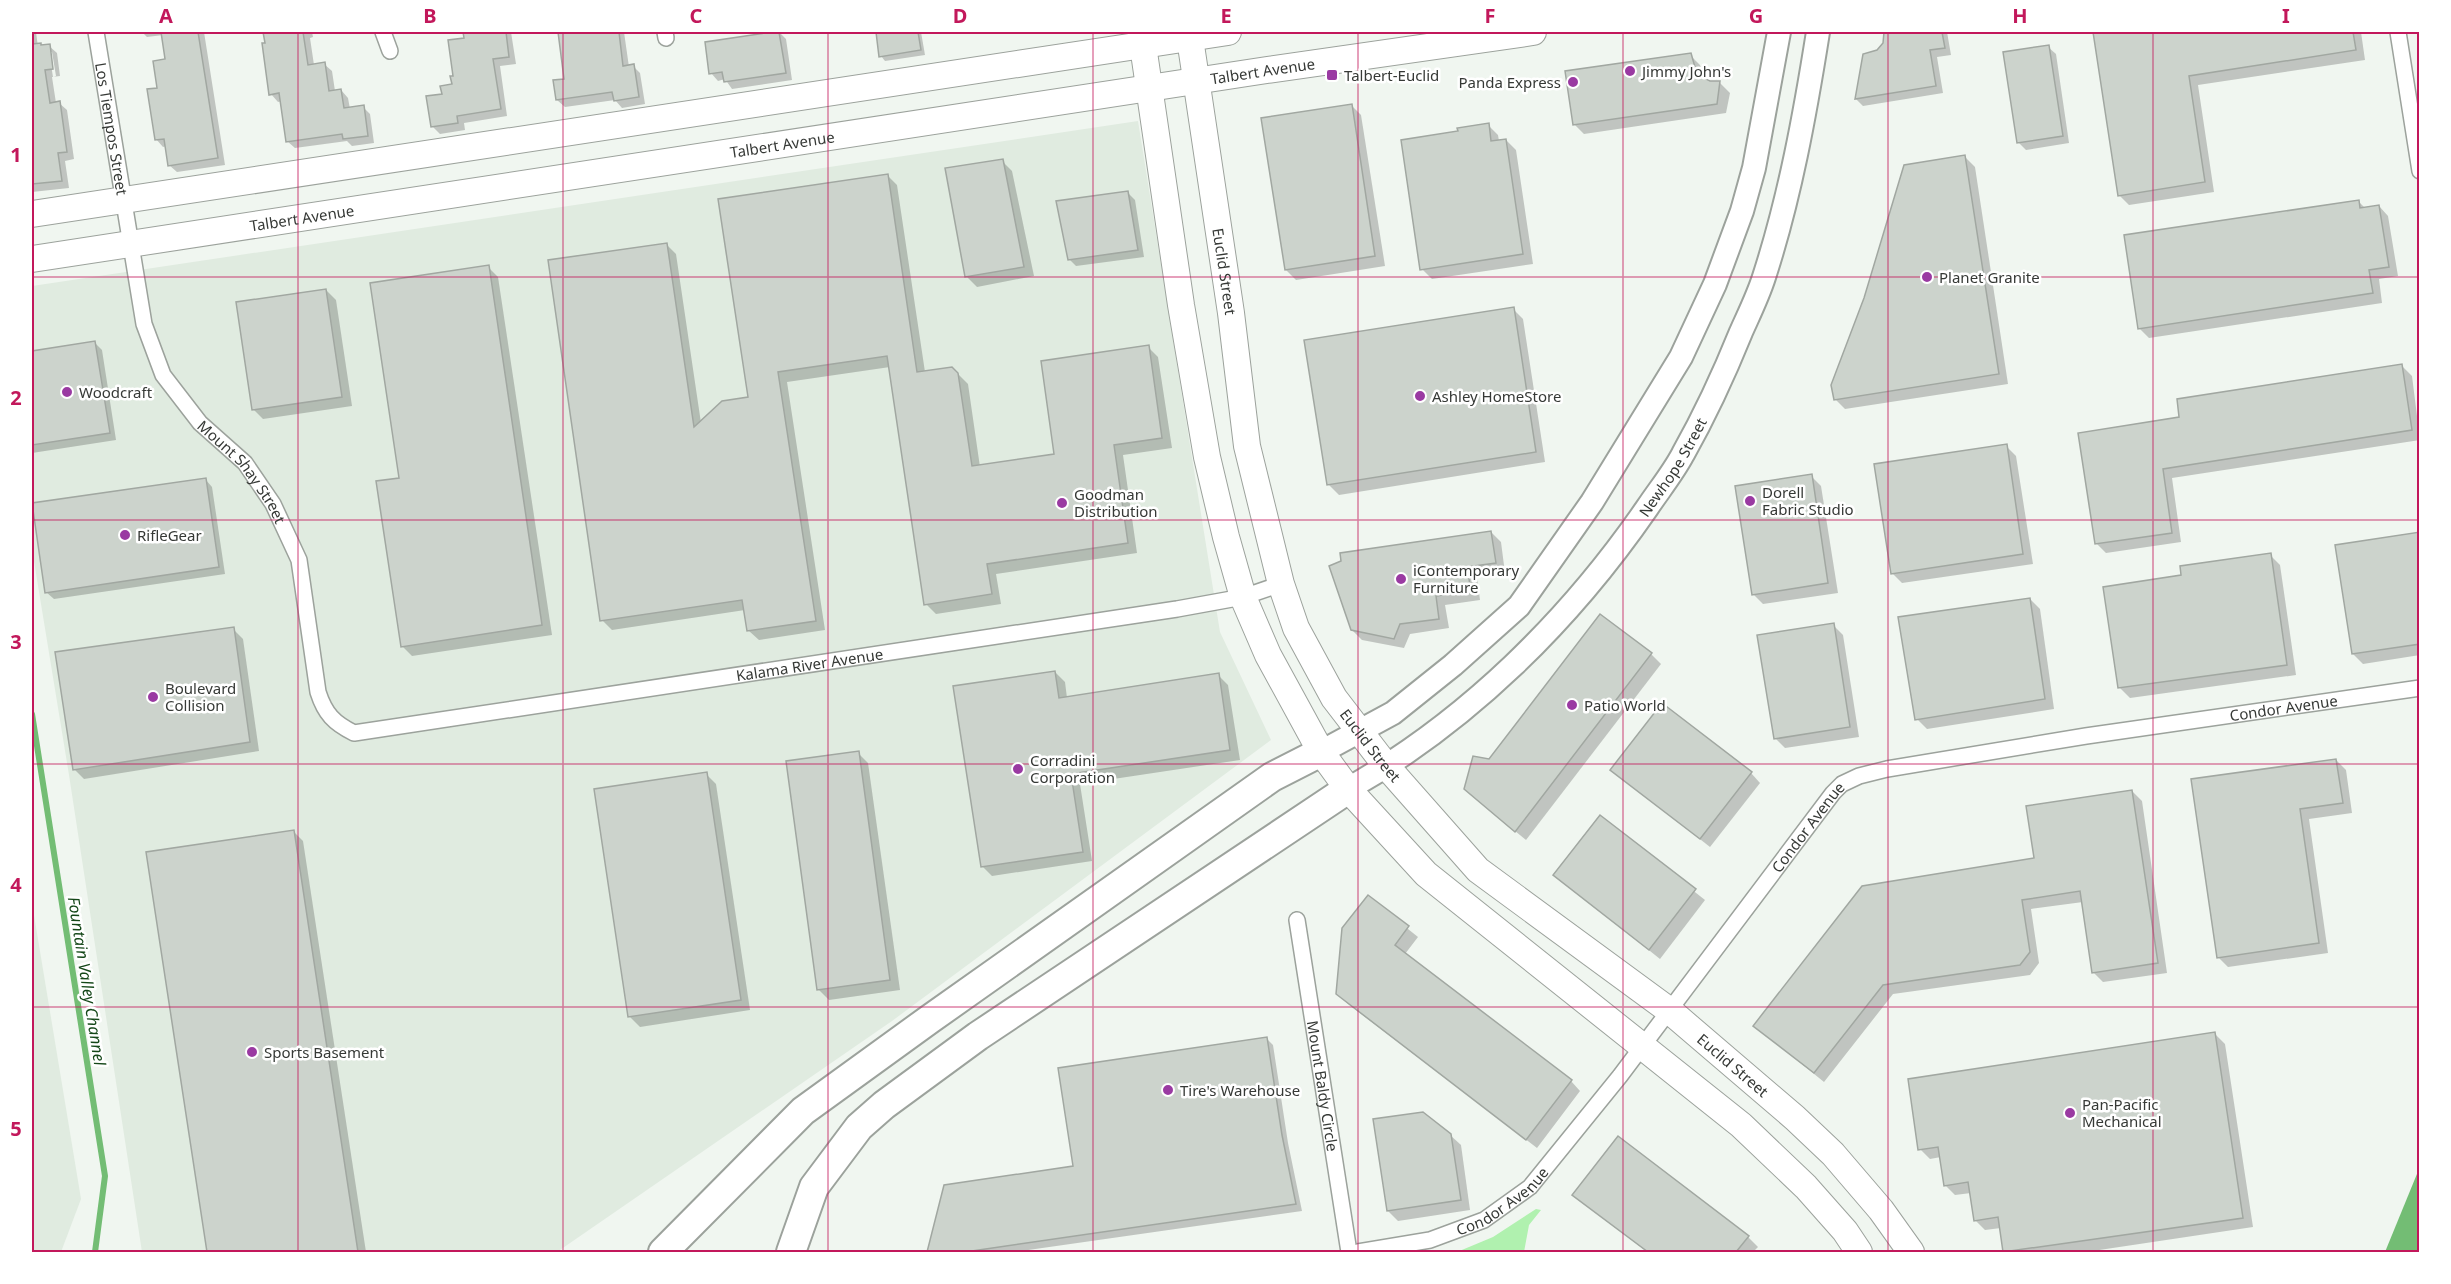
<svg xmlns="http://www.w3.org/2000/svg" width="2451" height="1284" font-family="'Noto Sans',sans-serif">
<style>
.built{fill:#e0ebe0}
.green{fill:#b0f1af}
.water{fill:#73bd74}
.shadow{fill:#0003;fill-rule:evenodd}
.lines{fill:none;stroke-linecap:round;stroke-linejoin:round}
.stream{stroke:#73bd74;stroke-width:6}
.building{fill:#ccd3cc;stroke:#a1a7a1;stroke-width:1.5}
.street-casing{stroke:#9ca29c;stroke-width:18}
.secondary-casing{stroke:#9ca29c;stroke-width:26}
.primary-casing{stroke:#9ca29c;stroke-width:28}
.highway-casing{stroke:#9ca29c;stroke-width:32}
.street{stroke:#fff;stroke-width:15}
.secondary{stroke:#fff;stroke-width:22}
.primary{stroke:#fff;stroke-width:26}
.highway{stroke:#fff;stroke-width:28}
.grid{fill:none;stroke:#c2185b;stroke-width:1.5;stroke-opacity:0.55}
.poi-dot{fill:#9a3aa2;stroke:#fff;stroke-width:2}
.labels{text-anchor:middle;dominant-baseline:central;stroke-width:5;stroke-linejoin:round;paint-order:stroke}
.poi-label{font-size:15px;fill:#363936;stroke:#fff;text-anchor:start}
.street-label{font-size:15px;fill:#363936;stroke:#fff}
.water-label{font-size:16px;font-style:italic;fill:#144718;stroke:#fff}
.neatline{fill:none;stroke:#c2185b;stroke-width:2}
.grid-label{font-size:20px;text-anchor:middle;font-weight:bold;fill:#c2185b}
</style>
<rect width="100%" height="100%" fill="#f0f6f0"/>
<!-- built -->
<g class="built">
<polygon points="1138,121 1220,632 1271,740 892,1021 557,1252 142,1252 69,775 32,549 32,286"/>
<polygon points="32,903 81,1199 61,1252 32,1252"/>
</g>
<!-- green -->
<polygon class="green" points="1536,1209 1541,1210 1529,1225 1524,1252 1457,1252 1493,1237"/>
<!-- water -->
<polygon class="water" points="2419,1169 2419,1252 2385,1252"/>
<!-- shadow -->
<g class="shadow">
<path d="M32,32H36L38,47L49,46L57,53L60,76L52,77L56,103H59L67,110L74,159L65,161L69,188L32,192ZM49,52H52L56,76L53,77Z"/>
<polygon points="142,32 204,32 225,165 177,172 169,165 167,146 163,147 156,139 158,89 166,60 163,35 147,37"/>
<polygon points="265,32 312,32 313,37 310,38 314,65 324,64 332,71 335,91 341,90 348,98 350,109 363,107 370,114 374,143 352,146 347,141 295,148 287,141 282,101 278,102 271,94"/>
<polygon points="465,32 511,32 516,64 500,66 507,116 464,123 465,130 440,134 433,127 443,95 453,86 466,39"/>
<polygon points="560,32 624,32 629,67 633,66 640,73 645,104 622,108 615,100 565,107 557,100 565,80"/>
<polygon points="779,32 786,39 792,80 732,89 725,79 718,81 711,73"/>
<polygon points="877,32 921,32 925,55 885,61 881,56"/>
<polygon points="1885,32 1947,32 1951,55 1937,57 1943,93 1863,106 1856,99 1878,52 1885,43"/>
<polygon points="2094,32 2361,32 2365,60 2198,85 2214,192 2129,205 2119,195"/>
<polygon points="2048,47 2056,54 2069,143 2026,150 2018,142"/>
<polygon points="1690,55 1700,65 1705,80 1720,83 1730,93 1726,113 1584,134 1574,124"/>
<polygon points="1351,105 1361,115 1385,266 1296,280 1286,270"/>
<polygon points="1488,125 1498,135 1499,141 1506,140 1516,150 1533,264 1432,279 1422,269 1459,133"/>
<polygon points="1965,157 1975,167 2008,384 1845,409 1835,399"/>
<polygon points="1002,161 1012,171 1034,276 977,287 967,277"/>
<polygon points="887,175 897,185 925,372 952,368 968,384 980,467 1056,455 1148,347 1158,357 1172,448 1123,455 1137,553 996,574 1001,604 936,614 926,604 890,367 787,382 825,630 759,640 749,631 745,610 612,630 602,620 666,244 676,254 701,423 750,398"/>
<polygon points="1127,192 1135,200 1144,257 1076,266 1069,259"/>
<polygon points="2358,201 2366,209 2379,206 2388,216 2398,276 2379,279 2382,303 2149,338 2139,328"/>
<polygon points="488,267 498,277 552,635 412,656 402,646"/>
<polygon points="326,290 336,300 352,406 263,419 253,409"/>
<polygon points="1513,309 1523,319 1545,462 1339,495 1329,485 1306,341"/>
<polygon points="95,343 102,350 116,440 32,453 32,353"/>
<polygon points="2402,366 2412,376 2420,440 2172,478 2181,542 2106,553 2096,543 2181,418"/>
<polygon points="2006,446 2016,456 2033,564 1902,583 1892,573"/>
<polygon points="1811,476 1821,486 1838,593 1763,604 1753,594"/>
<polygon points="205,479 212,487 225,574 54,599 46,592"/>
<polygon points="1491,532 1501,542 1505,573 1477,577 1480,600 1445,605 1449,628 1410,634 1404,648 1362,640 1352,630"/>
<polygon points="2420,533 2420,655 2363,664 2353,654"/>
<polygon points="2270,555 2280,565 2296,675 2130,698 2120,688 2183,576"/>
<polygon points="2030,599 2040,609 2054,709 1927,729 1917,719"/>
<polygon points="1833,625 1843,635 1859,737 1785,748 1775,738"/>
<polygon points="233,629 243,639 259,751 84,779 74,769"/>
<polygon points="1651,654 1661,664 1526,840 1476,799 1490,761"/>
<polygon points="1055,672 1065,682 1067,698 1218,675 1228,685 1240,760 1080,784 1092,861 992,876 982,866"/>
<polygon points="858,753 868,763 900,990 829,1000 819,990"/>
<polygon points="2336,760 2346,770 2352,813 2309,819 2328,953 2228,967 2218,957 2193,781"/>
<polygon points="1612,770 1751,773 1760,783 1710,847"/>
<polygon points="706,774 716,784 750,1010 640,1027 630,1017"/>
<polygon points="2132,791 2142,801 2167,973 2103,982 2093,972 2083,902 2031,909 2039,963 2030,975 1893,994 1824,1082 1755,1026 2036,860"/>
<polygon points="1600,817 1705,900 1660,959 1555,875"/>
<polygon points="293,831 303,841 366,1252 209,1252 148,854"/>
<polygon points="1368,897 1418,937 1405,954 1571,1081 1580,1091 1537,1148 1348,1004 1338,994"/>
<polygon points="2215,1034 2225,1044 2253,1227 2086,1252 2004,1252 2001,1228 1985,1230 1975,1220 1971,1193 1955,1195 1945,1185 1941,1157 1930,1159 1920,1149"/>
<polygon points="1267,1039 1273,1045 1288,1143 1302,1211 1015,1252 929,1252 945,1186 1074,1167"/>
<polygon points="1450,1135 1461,1145 1470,1210 1398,1221 1388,1211"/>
<polygon points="1574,1194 1748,1237 1758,1247 1753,1252 1647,1252"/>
</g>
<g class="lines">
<!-- stream -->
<polyline class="stream" points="32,714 105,1176 95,1252"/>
</g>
<!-- building -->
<g class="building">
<polygon points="161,32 198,32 218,158 168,166 164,139 155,140 147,89 157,88 153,61 165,59"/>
<polygon points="263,32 303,32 308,65 325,62 329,91 341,89 344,108 364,105 368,136 343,139 342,134 286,142 279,93 269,95 262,43 265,43"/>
<polygon points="463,32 506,32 509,57 493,59 501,109 457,116 458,123 431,127 426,96 442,94 440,86 452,84 450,76 453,76 448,40 464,38"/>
<polygon points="558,32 619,32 623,66 634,64 639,97 614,101 612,92 556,100 553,80 564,79"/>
<polygon points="772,32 779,32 786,73 724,82 722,72 709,74 705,42"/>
<polygon points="876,32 918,32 921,50 879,57"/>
<polygon points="1884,32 1942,32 1945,48 1930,50 1936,86 1855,99 1863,54 1877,50 1883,43"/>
<polygon points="2093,32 2353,32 2356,50 2189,76 2205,182 2118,196"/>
<polygon points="41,43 41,45 50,44 53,69 45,70 50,103 60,101 67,152 58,153 62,181 32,184 32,44"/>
<polygon points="2049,45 2063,136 2017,143 2003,52"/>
<polygon points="1691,53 1696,71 1700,76 1710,81 1720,81 1717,104 1573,125 1565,71"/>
<polygon points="1352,104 1375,256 1285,270 1261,118"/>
<polygon points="1489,123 1491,141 1506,139 1523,254 1420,270 1401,140 1458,131 1457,128"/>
<polygon points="1965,155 1999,374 1834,400 1831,385 1864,298 1904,165"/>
<polygon points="1003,159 1024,267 965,277 945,168"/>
<polygon points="888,174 917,372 952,367 958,373 972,466 1054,454 1041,361 1149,345 1162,438 1114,445 1128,543 987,564 992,594 924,605 887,356 778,372 816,621 747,631 742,600 600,621 548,260 667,243 694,427 722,401 748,397 718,199"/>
<polygon points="1128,191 1138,250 1068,260 1056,201"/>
<polygon points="2359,200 2360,208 2379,205 2389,267 2369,270 2373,293 2138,329 2124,235"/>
<polygon points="489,265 542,625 401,647 376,481 399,478 370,283"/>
<polygon points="326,289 342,397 252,410 236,302"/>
<polygon points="1514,307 1536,452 1327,485 1304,340"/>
<polygon points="95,341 110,433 32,445 32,351"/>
<polygon points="2402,364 2412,430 2163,469 2172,533 2095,544 2078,433 2179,417 2177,399"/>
<polygon points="2007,444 2023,554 1891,574 1874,464"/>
<polygon points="1812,474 1828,583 1752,595 1735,486"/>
<polygon points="206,478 219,567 45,593 32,503"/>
<polygon points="1491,531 1496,563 1467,567 1471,591 1436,596 1439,619 1400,624 1394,639 1351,630 1329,566 1341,561 1340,553"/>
<polygon points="2420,532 2420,644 2352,654 2335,545"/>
<polygon points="2271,553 2287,665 2118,688 2103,587 2181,575 2180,566"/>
<polygon points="2030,598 2045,699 1915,720 1898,617"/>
<polygon points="1600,614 1652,653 1515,832 1464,789 1473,756 1489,759"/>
<polygon points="1834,623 1850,727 1774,739 1757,635"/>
<polygon points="234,627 250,742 73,770 55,652"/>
<polygon points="1055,671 1059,698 1219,673 1230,750 1071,774 1083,852 981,867 953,686"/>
<polygon points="1662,703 1752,772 1700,839 1610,770"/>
<polygon points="859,751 890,980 817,990 786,761"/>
<polygon points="2336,759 2343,803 2300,809 2319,943 2217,958 2191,779"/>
<polygon points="707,772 741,1000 628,1017 594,789"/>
<polygon points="2132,790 2158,963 2092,973 2080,891 2022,900 2030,952 2020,965 1883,985 1814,1073 1753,1026 1862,886 2034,858 2026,806"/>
<polygon points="1600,815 1696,889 1649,950 1553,875"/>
<polygon points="294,830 358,1252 207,1252 146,852"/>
<polygon points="1368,895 1409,926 1395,945 1572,1080 1526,1140 1336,994 1342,928"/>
<polygon points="2215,1032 2243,1218 2003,1252 1998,1217 1974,1221 1968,1182 1944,1186 1938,1147 1918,1150 1908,1079"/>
<polygon points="1267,1037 1282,1135 1296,1204 965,1252 927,1252 944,1185 1073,1166 1058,1068"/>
<polygon points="1423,1112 1451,1134 1461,1200 1387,1211 1373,1119"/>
<polygon points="1618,1136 1749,1236 1736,1252 1648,1252 1572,1195"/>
</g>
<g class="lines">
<defs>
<g id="street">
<path id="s1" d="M96,32L144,324L163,375L200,423L245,463L273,504L299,560L318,692C325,714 334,723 354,733L1177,609L1243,597L1281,584"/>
<polyline points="383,32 390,51"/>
<polyline points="665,32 666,38"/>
<polyline points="2398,32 2420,171"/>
<path id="s2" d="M1297,920L1349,1252"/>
<path id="s3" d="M1358,1252L1430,1240L1484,1220L1530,1187L1620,1076L1833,793L1842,784L1859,776L1887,769L2086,736L2420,688"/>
</g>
<g id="secondary">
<polyline points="1321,752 1393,713 1453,665 1519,606 1592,502 1681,357 1715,284 1742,211 1754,168 1779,32"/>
<path id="s4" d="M1348,789C1468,721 1569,621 1647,508C1659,490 1673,473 1683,454C1705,415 1724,374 1741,332C1749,314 1758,296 1764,277C1790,197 1805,114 1818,32"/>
</g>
<g id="primary">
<polyline points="1141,32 1181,305 1207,457 1226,537 1243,597 1268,655 1321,752 1348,789 1426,874 1741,1125 1806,1187 1845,1231 1859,1252"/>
<path id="s5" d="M1189,32L1231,313L1247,446L1281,584L1296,628L1334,698L1387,767L1478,870L1670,1011L1795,1118L1833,1154L1881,1210L1911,1252"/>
<polyline points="32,214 1228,32"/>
<path id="s6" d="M32,259L1267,70L1533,32"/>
</g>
<g id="highway">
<polyline points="663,1252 803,1111 930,1019 1272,777 1321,752"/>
<polyline points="791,1252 814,1187 859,1127 884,1105 978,1036 1348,789"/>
</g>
</defs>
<!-- street casing -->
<use href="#street" class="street-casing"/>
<!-- secondary casing -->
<use href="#secondary" class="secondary-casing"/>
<!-- primary casing -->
<use href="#primary" class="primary-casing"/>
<!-- highway casing -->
<use href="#highway" class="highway-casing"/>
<!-- street -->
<use href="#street" class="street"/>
<!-- secondary -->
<use href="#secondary" class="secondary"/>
<!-- primary -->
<use href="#primary" class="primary"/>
<!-- highway -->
<use href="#highway" class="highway"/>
</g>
<!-- grid -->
<path class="grid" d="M298,32V1252M563,32V1252M828,32V1252M1093,32V1252M1358,32V1252M1623,32V1252M1888,32V1252M2153,32V1252M32,277H2420M32,520H2420M32,764H2420M32,1007H2420"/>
<!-- markers -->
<g class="poi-dot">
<circle cx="1630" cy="71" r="6"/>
<rect x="1326" y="69" width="12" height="12" rx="3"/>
<circle cx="1573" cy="82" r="6"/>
<circle cx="1927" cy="277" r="6"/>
<circle cx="67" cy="392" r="6"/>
<circle cx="1420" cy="396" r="6"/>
<circle cx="1750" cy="501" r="6"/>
<circle cx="1062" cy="503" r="6"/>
<circle cx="125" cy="535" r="6"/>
<circle cx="1401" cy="579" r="6"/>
<circle cx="153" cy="697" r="6"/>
<circle cx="1572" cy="705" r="6"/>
<circle cx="1018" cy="769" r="6"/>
<circle cx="252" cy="1052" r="6"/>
<circle cx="1168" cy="1090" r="6"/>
<circle cx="2070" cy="1113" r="6"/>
</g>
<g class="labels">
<!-- poi labels -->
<g class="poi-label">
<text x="1642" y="71">Jimmy John's</text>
<text x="1344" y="75">Talbert-Euclid</text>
<text x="1561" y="82" text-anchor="end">Panda Express</text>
<text x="1939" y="277">Planet Granite</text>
<text x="79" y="392">Woodcraft</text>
<text x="1432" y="396">Ashley HomeStore</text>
<text x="1762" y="492">Dorell<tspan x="1762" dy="17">Fabric Studio</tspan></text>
<text x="1074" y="494">Goodman<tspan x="1074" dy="17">Distribution</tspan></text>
<text x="137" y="535">RifleGear</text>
<text x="1413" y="570">iContemporary<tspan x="1413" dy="17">Furniture</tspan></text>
<text x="165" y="688">Boulevard<tspan x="165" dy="17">Collision</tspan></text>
<text x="1584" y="705">Patio World</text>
<text x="1030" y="760">Corradini<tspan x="1030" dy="17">Corporation</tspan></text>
<text x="264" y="1052">Sports Basement</text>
<text x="1180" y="1090">Tire's Warehouse</text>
<text x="2082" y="1104">Pan-Pacific<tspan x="2082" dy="17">Mechanical</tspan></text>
</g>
<!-- street labels -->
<g class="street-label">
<text stroke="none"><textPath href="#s6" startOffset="1245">Talbert Avenue</textPath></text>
<text stroke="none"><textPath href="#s1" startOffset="98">Los Tiempos Street</textPath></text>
<text stroke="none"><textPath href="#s6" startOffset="759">Talbert Avenue</textPath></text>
<text stroke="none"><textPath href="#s6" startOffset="273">Talbert Avenue</textPath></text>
<text stroke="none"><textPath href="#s5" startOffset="242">Euclid Street</textPath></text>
<text stroke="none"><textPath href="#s4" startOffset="462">Newhope Street</textPath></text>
<text stroke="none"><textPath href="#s1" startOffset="476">Mount Shay Street</textPath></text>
<text stroke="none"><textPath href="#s1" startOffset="1233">Kalama River Avenue</textPath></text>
<text stroke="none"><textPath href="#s3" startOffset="1146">Condor Avenue</textPath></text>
<text stroke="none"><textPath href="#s5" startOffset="746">Euclid Street</textPath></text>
<text stroke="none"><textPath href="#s3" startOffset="642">Condor Avenue</textPath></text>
<text stroke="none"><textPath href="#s5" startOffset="1232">Euclid Street</textPath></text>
<text stroke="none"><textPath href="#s2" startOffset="168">Mount Baldy Circle</textPath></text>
<text stroke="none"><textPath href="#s3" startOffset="156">Condor Avenue</textPath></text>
</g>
<!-- water labels -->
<g class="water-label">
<text transform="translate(87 981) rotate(81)">Fountain Valley Channel</text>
</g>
</g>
<!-- border -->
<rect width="2451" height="1284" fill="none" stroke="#ffffff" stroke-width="66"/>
<rect x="33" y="33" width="2385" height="1218" class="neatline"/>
<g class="grid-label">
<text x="166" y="23">A</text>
<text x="430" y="23">B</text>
<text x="696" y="23">C</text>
<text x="960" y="23">D</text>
<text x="1226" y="23">E</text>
<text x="1490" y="23">F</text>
<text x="1756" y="23">G</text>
<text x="2020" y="23">H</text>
<text x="2286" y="23">I</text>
<text x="16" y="162">1</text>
<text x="16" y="405">2</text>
<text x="16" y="649">3</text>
<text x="16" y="892">4</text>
<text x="16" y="1136">5</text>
</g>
</svg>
